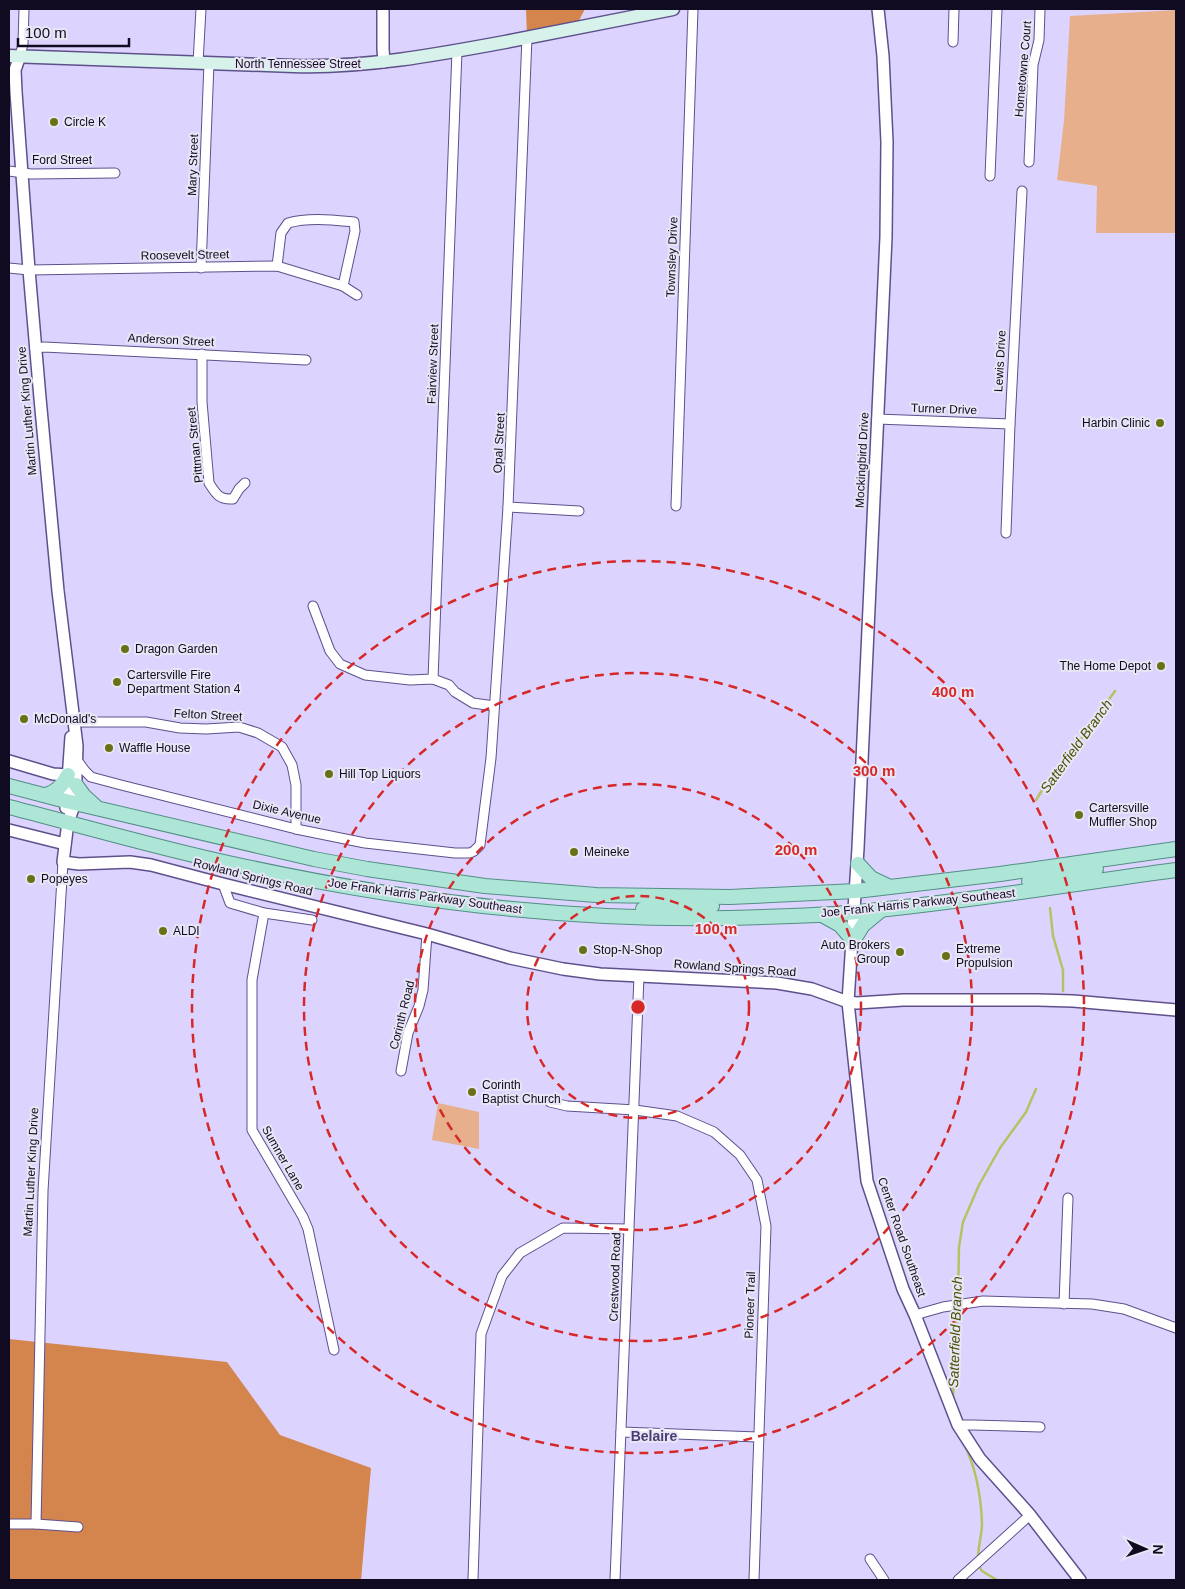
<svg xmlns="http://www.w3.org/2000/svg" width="1185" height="1589" font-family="Arial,sans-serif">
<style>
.green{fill:#e7af8b}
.forest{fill:#d4854e}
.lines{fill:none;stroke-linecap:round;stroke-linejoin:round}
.stream{stroke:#b8c162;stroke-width:2.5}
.minor-casing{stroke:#5f508c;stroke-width:11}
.tertiary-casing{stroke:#5f508c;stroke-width:14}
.secondary-casing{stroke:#5f508c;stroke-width:15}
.primary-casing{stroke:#538e85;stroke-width:16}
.minor{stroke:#fff;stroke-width:9}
.tertiary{stroke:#fff;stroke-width:11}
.secondary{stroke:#d6f2eb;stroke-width:12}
.primary{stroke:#ade6d6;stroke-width:14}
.ring{fill:none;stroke:#d62828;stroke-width:2.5;stroke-dasharray:9 6}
.poi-dot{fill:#6a7017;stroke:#e8e6f4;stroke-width:2}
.labels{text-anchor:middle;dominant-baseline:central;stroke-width:4;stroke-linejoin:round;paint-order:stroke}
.street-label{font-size:12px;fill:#110b22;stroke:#e8e6f4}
.poi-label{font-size:12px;fill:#110b22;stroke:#e8e6f4;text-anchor:start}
.water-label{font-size:14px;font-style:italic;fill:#4b5004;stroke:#e8e6f4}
.neighbourhood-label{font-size:14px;font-weight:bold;fill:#4a3b75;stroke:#e8e6f4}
.centre{fill:#d62828;stroke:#e8e6f4;stroke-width:2.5}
.ring-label{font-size:15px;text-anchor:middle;font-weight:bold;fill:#d62828;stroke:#e8e6f4;stroke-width:4;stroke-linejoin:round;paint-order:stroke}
</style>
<rect width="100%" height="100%" fill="#dcd4fe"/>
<!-- green -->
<g class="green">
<polygon points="1176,10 1176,233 1096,233 1097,186 1057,180 1064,121 1070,16"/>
<polygon points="438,1103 479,1112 479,1149 432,1140"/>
</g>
<!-- forest -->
<g class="forest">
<polygon points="526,9 585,9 575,28 527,37"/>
<polygon points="9,1339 227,1362 280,1435 371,1468 361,1580 9,1580"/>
</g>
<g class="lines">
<!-- stream -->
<g class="stream">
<polyline points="1036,800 1047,782 1076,746 1115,691"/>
<polyline points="1050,908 1053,936 1063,970 1063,991"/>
<polyline points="958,1301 959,1247 963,1222 979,1185 1000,1148 1026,1112 1036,1089"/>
<polyline points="953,1399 957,1307"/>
<path d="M964,1444C976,1468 981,1497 982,1523C982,1535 978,1547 978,1558"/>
<polyline points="978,1564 982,1571 997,1580"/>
</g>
<defs>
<g id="minor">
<polyline points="953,42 954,9"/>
<polyline points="20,56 23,44 24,9"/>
<polyline points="198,63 201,9"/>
<polyline points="1029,162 1033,65 1039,40 1040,9"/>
<polyline points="9,171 31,174 115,173"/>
<polyline points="990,176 997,9"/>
<path d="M277,266L281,233L288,223C309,217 333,220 354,222L355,231L343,286"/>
<polyline points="9,268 29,270 277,266 343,286 357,295"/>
<polyline points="201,268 209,63"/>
<polyline points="35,348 44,347 306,360"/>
<path d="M202,354V402L209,483C216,494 219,500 233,499L239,489L245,483"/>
<polyline points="877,419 1010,424"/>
<polyline points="676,506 693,9"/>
<polyline points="508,507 579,511"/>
<polyline points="1006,533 1010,424 1022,191"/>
<polyline points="313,606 330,651 340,664 365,675 410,680 433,679 449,685 455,692 473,703 494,706"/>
<polyline points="433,679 457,51"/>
<polyline points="73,722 146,722 180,728 206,729 239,727 258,733 282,747 292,765 296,785 296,829"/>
<polyline points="77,760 85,771 91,777 121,785 296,829 365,843 455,853 470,853 474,851 480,845 491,758 508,507 527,37"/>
<polyline points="223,884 230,903 264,913 252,980 252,1130 303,1217 308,1229 334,1350"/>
<polyline points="264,913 312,920"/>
<polyline points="401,1071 408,1033 419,1006 423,990 427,934"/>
<polyline points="550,1102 567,1106 635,1110 677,1116 714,1132 740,1155 757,1180 766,1226 754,1580"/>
<polyline points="1064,1304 1068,1198"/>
<polyline points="915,1315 943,1307 983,1301 1092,1304 1124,1309 1176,1328"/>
<polyline points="958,1425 973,1425 1040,1427"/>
<polyline points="621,1432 758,1437"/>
<polyline points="9,1524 36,1524 78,1527"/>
<polyline points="36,1524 43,1191 63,862"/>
<polyline points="870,1559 884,1580"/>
<polyline points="473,1580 481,1334 502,1276 520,1253 563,1228 629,1229"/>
<polyline points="615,1580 639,976"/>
<polyline points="958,1580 1030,1515"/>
</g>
<g id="tertiary">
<polyline points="383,9 383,49 384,62"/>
<polyline points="878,9 883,56 887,142 886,237 858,848 848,1002 867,1181 903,1289 915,1315 958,1425 980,1459 1030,1515 1080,1580"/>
<polyline points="20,56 15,70 16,92 29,270 40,398 58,591 77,746 75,803 68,822 63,862 79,864 130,862 151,865 223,884 427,934 510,958 563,969 600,974 777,983 812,989 848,1002 857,1003 903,1000 1038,1000 1073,1001 1176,1010"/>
<polyline points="9,761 53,774 68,775"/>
<polyline points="66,808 71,737"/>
<polyline points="9,830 65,844"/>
</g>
<path id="secondary" d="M9,56L294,66C365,68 435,55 505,42C561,31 617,20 673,9"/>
<g id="primary">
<polyline points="76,785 84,796 96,807"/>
<polyline points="9,786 66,801 314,859 367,869 485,886 596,895 730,897 856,891 1000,874 1176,849"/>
<path d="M46,795C57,792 63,785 68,775"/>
<path d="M9,807C83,826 158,848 233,864C396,900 561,921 728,918C771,917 815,916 858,912C965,902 1071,884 1176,870"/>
<polyline points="858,864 871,878 890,887"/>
<polyline points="1029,881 1096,869"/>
<polyline points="643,909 712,906"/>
<polyline points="822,915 840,925 853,940"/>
<polyline points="853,941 863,925 880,911"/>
</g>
</defs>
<!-- minor casing -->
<use href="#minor" class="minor-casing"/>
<!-- tertiary casing -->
<use href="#tertiary" class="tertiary-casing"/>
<!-- secondary casing -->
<use href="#secondary" class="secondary-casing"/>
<!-- primary casing -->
<use href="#primary" class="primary-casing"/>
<!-- minor -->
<use href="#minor" class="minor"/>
<!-- tertiary -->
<use href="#tertiary" class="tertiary"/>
<!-- secondary -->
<use href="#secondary" class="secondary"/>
<!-- primary -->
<use href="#primary" class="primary"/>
</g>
<!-- distance rings -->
<g class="ring">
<circle cx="638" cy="1007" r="111"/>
<circle cx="638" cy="1007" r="223"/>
<circle cx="638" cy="1007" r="334"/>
<circle cx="638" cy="1007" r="446"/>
</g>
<!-- markers -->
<g class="poi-dot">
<circle cx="54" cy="122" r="5"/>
<circle cx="1160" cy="423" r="5"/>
<circle cx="125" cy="649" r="5"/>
<circle cx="1161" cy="666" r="5"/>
<circle cx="117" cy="682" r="5"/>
<circle cx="24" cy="719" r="5"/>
<circle cx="109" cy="748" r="5"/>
<circle cx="329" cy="774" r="5"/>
<circle cx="1079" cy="815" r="5"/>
<circle cx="574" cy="852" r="5"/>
<circle cx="31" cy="879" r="5"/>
<circle cx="163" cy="931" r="5"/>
<circle cx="583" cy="950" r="5"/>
<circle cx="900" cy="952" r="5"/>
<circle cx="946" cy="956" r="5"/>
<circle cx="472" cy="1092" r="5"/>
</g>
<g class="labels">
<!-- street labels -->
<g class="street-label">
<text x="298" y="64">North Tennessee Street</text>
<text transform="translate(1023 69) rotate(-85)">Hometowne Court</text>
<text x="62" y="160">Ford Street</text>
<text transform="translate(193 165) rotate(-88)">Mary Street</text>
<text transform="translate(185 255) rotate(-1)">Roosevelt Street</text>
<text transform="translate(672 257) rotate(-88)">Townsley Drive</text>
<text transform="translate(171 340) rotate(3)">Anderson Street</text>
<text transform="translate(1000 361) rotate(-87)">Lewis Drive</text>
<text transform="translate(433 364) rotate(-88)">Fairview Street</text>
<text transform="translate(944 409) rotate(2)">Turner Drive</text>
<text transform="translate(27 411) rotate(-95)">Martin Luther King Drive</text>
<text transform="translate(499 443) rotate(-87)">Opal Street</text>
<text transform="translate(195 445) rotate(-96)">Pittman Street</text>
<text transform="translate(862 460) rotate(-87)">Mockingbird Drive</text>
<text transform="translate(208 715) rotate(3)">Felton Street</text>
<text transform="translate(287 812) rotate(13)">Dixie Avenue</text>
<text transform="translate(253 877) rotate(14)">Rowland Springs Road</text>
<text transform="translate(425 896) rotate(8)">Joe Frank Harris Parkway Southeast</text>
<text transform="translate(918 903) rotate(-6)">Joe Frank Harris Parkway Southeast</text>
<text transform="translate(735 968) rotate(4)">Rowland Springs Road</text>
<text transform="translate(402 1015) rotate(-76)">Corinth Road</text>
<text transform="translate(283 1158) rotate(60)">Sumner Lane</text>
<text transform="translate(31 1172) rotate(-87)">Martin Luther King Drive</text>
<text transform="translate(902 1237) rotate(71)">Center Road Southeast</text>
<text transform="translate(615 1277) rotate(-88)">Crestwood Road</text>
<text transform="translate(750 1305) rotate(-88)">Pioneer Trail</text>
</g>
<!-- poi labels -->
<g class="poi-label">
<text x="64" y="122">Circle K</text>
<text x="1150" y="423" text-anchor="end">Harbin Clinic</text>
<text x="135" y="649">Dragon Garden</text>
<text x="1151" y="666" text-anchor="end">The Home Depot</text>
<text x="127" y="675">Cartersville Fire<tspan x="127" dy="14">Department Station 4</tspan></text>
<text x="34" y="719">McDonald's</text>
<text x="119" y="748">Waffle House</text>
<text x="339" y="774">Hill Top Liquors</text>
<text x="1089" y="808">Cartersville<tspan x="1089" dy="14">Muffler Shop</tspan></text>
<text x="584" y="852">Meineke</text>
<text x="41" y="879">Popeyes</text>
<text x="173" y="931">ALDI</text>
<text x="890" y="945" text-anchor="end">Auto Brokers<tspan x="890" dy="14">Group</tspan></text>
<text x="956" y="949">Extreme<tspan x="956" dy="14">Propulsion</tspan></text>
<text x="593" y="950">Stop-N-Shop</text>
<text x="482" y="1085">Corinth<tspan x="482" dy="14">Baptist Church</tspan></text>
</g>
<!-- water labels -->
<g class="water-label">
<text transform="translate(1076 746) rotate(-54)">Satterfield Branch</text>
<text transform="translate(955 1332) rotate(-88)">Satterfield Branch</text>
</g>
<!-- neighbourhood labels -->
<g class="neighbourhood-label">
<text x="654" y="1436">Belaire</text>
</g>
</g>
<circle cx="638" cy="1007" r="8" class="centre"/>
<g class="ring-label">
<text x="953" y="697">400 m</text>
<text x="874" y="776">300 m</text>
<text x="796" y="855">200 m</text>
<text x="716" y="934">100 m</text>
</g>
<!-- border -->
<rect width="1185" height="1589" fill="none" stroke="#110b22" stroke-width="20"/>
<!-- north arrow -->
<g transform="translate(1145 1549) rotate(92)" stroke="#e8e6f4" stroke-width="4" paint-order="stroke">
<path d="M0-4L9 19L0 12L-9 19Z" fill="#110b22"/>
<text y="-8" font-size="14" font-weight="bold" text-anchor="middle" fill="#110b22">N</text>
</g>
<!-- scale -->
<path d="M18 38v8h111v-8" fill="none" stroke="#110b22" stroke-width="2.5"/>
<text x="25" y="38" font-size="15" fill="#110b22" stroke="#e8e6f4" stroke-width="4" paint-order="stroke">100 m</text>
</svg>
